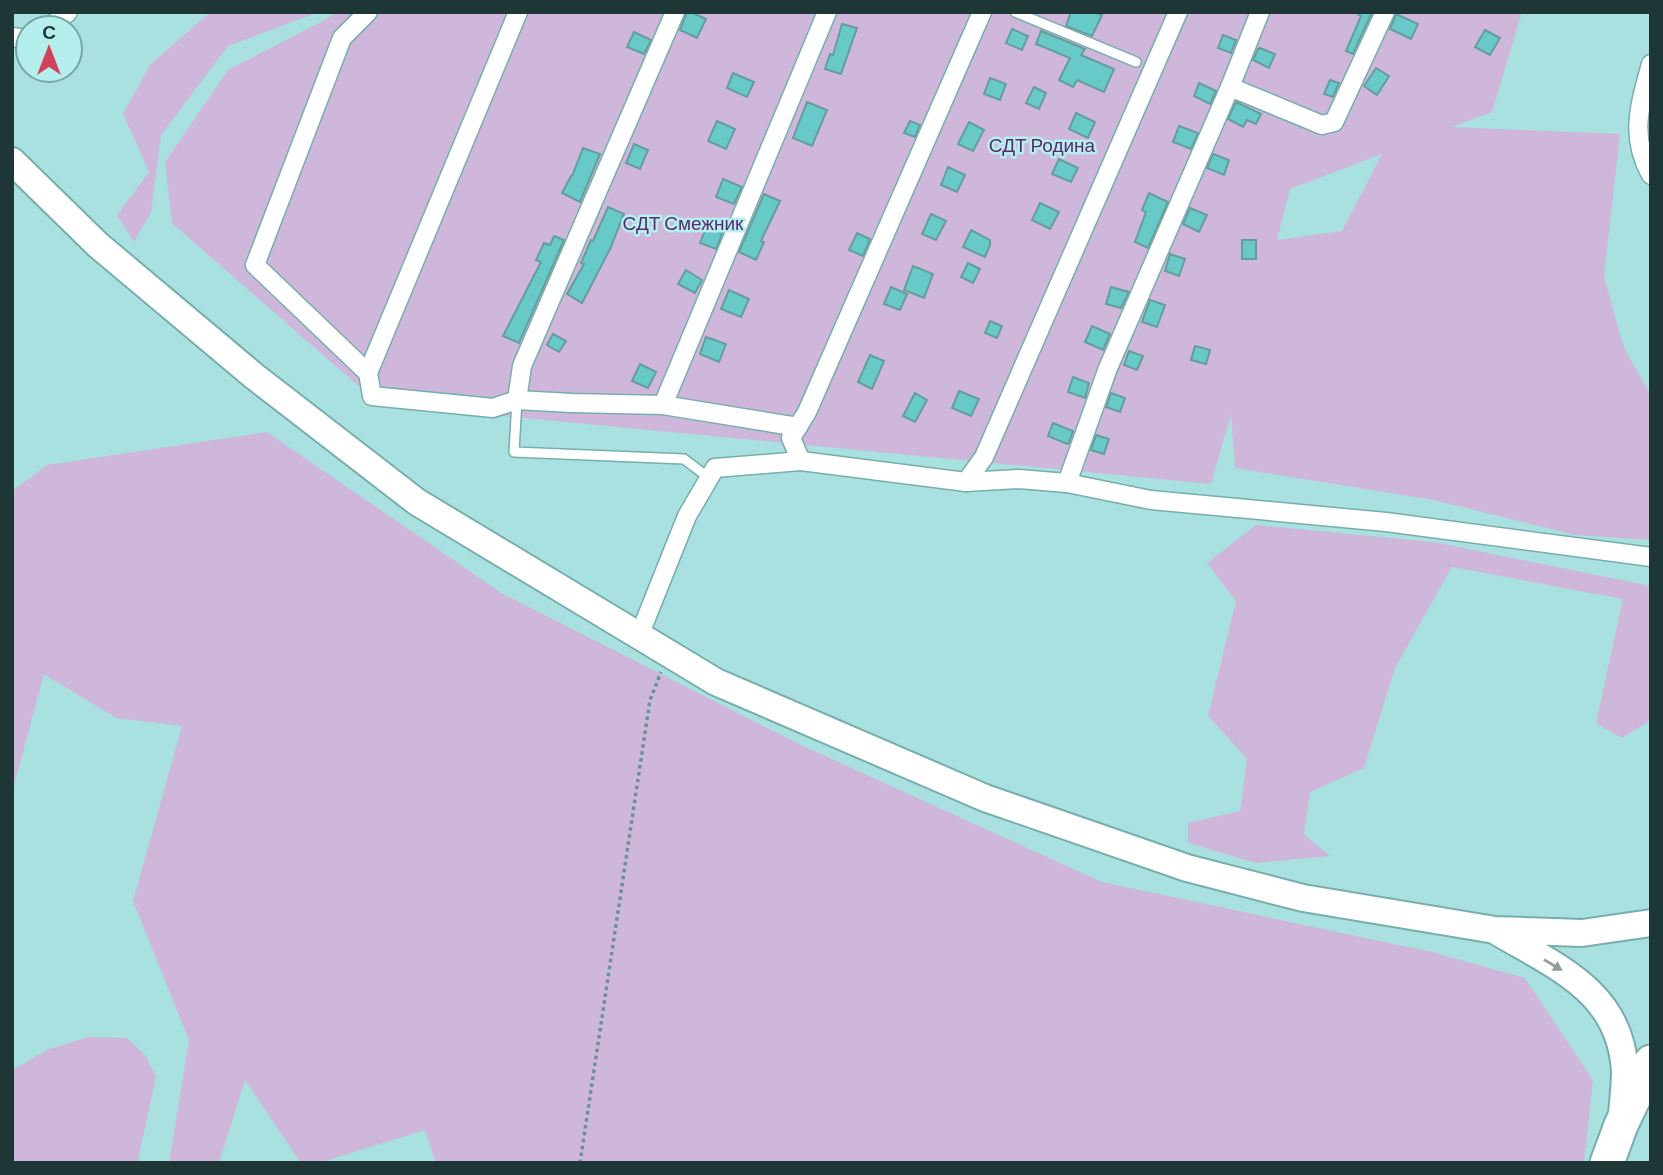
<svg xmlns="http://www.w3.org/2000/svg" width="1663" height="1175" font-family="Barlow,sans-serif">
<style>
.green{fill:#cfb7dc;fill-rule:evenodd}
.building{fill:#67c9c8;stroke:#659d9c;stroke-width:2}
.lines{fill:none;stroke-linecap:round;stroke-linejoin:round}
.lane-casing{stroke:#76aead;stroke-width:12}
.street-casing{stroke:#76aead;stroke-width:21}
.secondary-casing{stroke:#76aead;stroke-width:30}
.highway-casing{stroke:#76aead;stroke-width:37}
.path{stroke:#699292;stroke-width:3.5;stroke-dasharray:3.5 3.5;stroke-linecap:butt}
.lane{stroke:#fff;stroke-width:9}
.street{stroke:#fff;stroke-width:18}
.secondary{stroke:#fff;stroke-width:26}
.highway{stroke:#fff;stroke-width:33}
.oneway{fill:#8f9a9a}
.labels{text-anchor:middle;dominant-baseline:central;stroke-width:5;stroke-linejoin:round;paint-order:stroke}
.park-label{font-size:19px;fill:#5b2b70;stroke:#b5efed}
</style>
<rect width="100%" height="100%" fill="#a8e1e0"/>
<!-- green -->
<g class="green">
<polygon points="208,12 319,12 228,46 161,135 151,212 134,242 117,215 149,172 123,114 150,65 208,14"/>
<path d="M336,12H1522L1492,112L1452,127L1620,134L1604,277L1624,348L1651,395V540L1575,535L1434,500L1235,468L1231,414L1211,484L379,404L172,223L165,162L228,70L327,19ZM1382,154L1342,231L1277,240L1290,189Z"/>
<polygon points="267,432 503,594 799,744 1102,882 1432,952 1525,978 1593,1080 1584,1163 436,1163 425,1130 319,1163 301,1163 245,1080 219,1163 169,1163 189,1040 133,901 182,726 116,718 44,674 12,793 12,491 47,465"/>
<polygon points="1256,525 1434,542 1651,586 1651,720 1622,738 1596,723 1623,599 1452,567 1395,668 1364,768 1310,792 1304,834 1330,856 1256,863 1188,843 1188,823 1240,811 1247,759 1208,716 1236,601 1207,563"/>
<polygon points="88,1037 127,1038 146,1056 156,1077 139,1155 139,1163 12,1163 12,1070 49,1049"/>
</g>
<!-- building -->
<g class="building">
<polygon points="687,12 691,12 706,19 697,38 680,30"/>
<polygon points="1071,12 1093,12 1102,15 1092,36 1066,26"/>
<polygon points="1354,12 1372,12 1353,54 1346,51 1361,16"/>
<polygon points="1396,14 1418,24 1411,39 1390,29"/>
<polygon points="842,24 857,28 841,74 825,69 830,54 833,55"/>
<polygon points="1012,29 1028,36 1022,50 1006,43"/>
<polygon points="1485,30 1500,38 1490,55 1475,47"/>
<polygon points="1041,31 1085,49 1081,55 1114,69 1104,92 1077,80 1073,87 1059,80 1070,58 1036,44"/>
<polygon points="634,32 651,40 644,54 627,47"/>
<polygon points="1223,35 1236,40 1231,53 1218,48"/>
<polygon points="1260,48 1275,54 1269,68 1253,60 1258,49"/>
<polygon points="1376,68 1389,76 1377,95 1364,86"/>
<polygon points="733,73 754,82 747,97 727,88"/>
<polygon points="990,78 1006,84 1000,100 984,94"/>
<polygon points="1330,80 1339,83 1333,97 1324,94"/>
<polygon points="1199,83 1216,91 1210,104 1194,96"/>
<polygon points="1034,87 1046,93 1039,109 1026,103"/>
<polygon points="807,102 827,110 812,146 793,138"/>
<polygon points="1236,102 1261,114 1256,124 1247,120 1243,127 1228,119"/>
<polygon points="1076,113 1095,122 1088,138 1069,129"/>
<polygon points="717,121 735,129 726,149 708,141"/>
<polygon points="910,121 920,125 915,137 904,133"/>
<polygon points="969,122 984,130 973,151 958,144"/>
<polygon points="1179,126 1198,133 1191,149 1173,142"/>
<polygon points="634,144 648,150 640,169 626,163"/>
<polygon points="583,148 600,154 580,202 562,193 571,176 572,176"/>
<polygon points="1213,154 1229,160 1224,175 1207,168"/>
<polygon points="1059,159 1078,168 1071,182 1052,174"/>
<polygon points="948,167 965,175 957,192 941,185"/>
<polygon points="723,179 742,187 734,204 716,197"/>
<polygon points="1149,193 1168,202 1148,248 1135,242 1146,212 1142,210"/>
<polygon points="764,194 780,201 761,241 764,242 756,260 739,252"/>
<polygon points="1040,203 1059,212 1050,229 1032,220"/>
<polygon points="608,207 624,214 610,249 582,303 567,294 584,264 581,263 591,240 593,241"/>
<polygon points="1190,208 1207,215 1199,232 1183,224"/>
<polygon points="931,214 946,221 936,240 922,234"/>
<polygon points="707,225 723,231 716,249 700,243"/>
<polygon points="971,230 990,240 990,245 985,257 963,247"/>
<polygon points="857,233 870,239 863,256 849,250"/>
<polygon points="554,236 564,240 519,343 503,336 541,262 536,260 544,243 550,245"/>
<rect x="1242" y="240" width="14" height="19"/>
<polygon points="1170,254 1185,259 1179,276 1165,271"/>
<polygon points="968,263 980,269 973,283 961,277"/>
<polygon points="913,266 933,274 924,298 904,290"/>
<polygon points="686,270 702,280 695,293 678,284"/>
<polygon points="891,287 907,294 900,310 884,304"/>
<polygon points="1111,287 1129,292 1121,308 1106,304"/>
<polygon points="729,290 749,299 741,317 721,309"/>
<polygon points="1150,300 1165,305 1157,327 1142,322"/>
<polygon points="990,321 1002,326 997,338 985,333"/>
<polygon points="1092,326 1110,334 1103,350 1085,342"/>
<polygon points="553,334 566,341 559,352 547,345"/>
<polygon points="706,337 726,344 719,362 700,354"/>
<polygon points="1195,346 1210,350 1206,364 1191,360"/>
<polygon points="1129,351 1143,356 1137,370 1124,365"/>
<polygon points="870,355 884,361 872,389 858,382"/>
<polygon points="640,364 656,372 648,388 632,381"/>
<polygon points="1073,377 1089,383 1085,398 1068,392"/>
<polygon points="959,391 979,399 971,416 952,408"/>
<polygon points="915,393 927,400 915,422 903,416"/>
<polygon points="1111,393 1125,398 1120,412 1106,407"/>
<polygon points="1053,423 1073,431 1069,443 1067,444 1048,436"/>
<polygon points="1096,435 1109,439 1104,454 1091,450"/>
</g>
<g class="lines">
<defs>
<g id="lane">
<polyline points="1015,12 1136,62"/>
<polyline points="517,400 514,452 684,459 709,478"/>
</g>
<g id="street">
<polyline points="982,12 807,412 791,438 801,461 966,482 984,457 1178,12"/>
<polyline points="1260,12 1230,87 1322,125 1334,122 1385,12"/>
<polyline points="47,28 59,20 68,12"/>
<polyline points="12,37 28,39"/>
<path d="M1651,64C1640,104 1629,136 1651,175"/>
<polyline points="368,373 255,265 342,38 368,12"/>
<polyline points="517,400 493,408 372,396 368,373 518,12"/>
<polyline points="663,405 572,403 517,400 522,366 675,12"/>
<polyline points="798,427 663,405 827,12"/>
<polyline points="966,482 1019,479 1067,483 1151,500 1386,522 1651,557"/>
<polyline points="1067,483 1108,368 1230,87"/>
<polyline points="639,636 687,516 715,468 801,461"/>
</g>
<g id="secondary">
<polyline points="12,161 98,245 254,376 417,502 716,682 985,798 1187,868 1303,898 1495,930 1582,933 1651,923"/>
<path d="M1496,931C1556,967 1621,991 1625,1072C1625,1086 1623,1101 1622,1115"/>
</g>
<polyline id="highway" points="1607,1163 1621,1125 1651,1062"/>
</defs>
<!-- lane casing -->
<use href="#lane" class="lane-casing"/>
<!-- street casing -->
<use href="#street" class="street-casing"/>
<!-- secondary casing -->
<use href="#secondary" class="secondary-casing"/>
<!-- highway casing -->
<use href="#highway" class="highway-casing"/>
<!-- path -->
<polyline class="path" points="580,1163 650,700 661,672"/>
<!-- lane -->
<use href="#lane" class="lane"/>
<!-- street -->
<use href="#street" class="street"/>
<!-- secondary -->
<use href="#secondary" class="secondary"/>
<!-- highway -->
<use href="#highway" class="highway"/>
</g>
<!-- one-way arrows -->
<defs><path id="oneway-solid" d="M-6-.8H1V-3.2L6.5 0L1 3.2V.8H-6Z" transform="scale(1.75)"/></defs>
<use class="oneway" href="#oneway-solid" transform="translate(1553 965) rotate(31)"/>
<g class="labels">
<!-- park labels -->
<g class="park-label">
<text x="1042" y="144">СДТ Родина</text>
<text x="683" y="222">СДТ Смежник</text>
</g>
</g>
<!-- border -->
<rect width="1663" height="1175" fill="none" stroke="#1f3636" stroke-width="28"/>
<!-- north arrow -->
<g transform="translate(49 49)"><circle r="33" fill="#b5efed" stroke="#79a5a4" stroke-width="2"/>
<path d="M0-5L12 26L0 18L-12 26Z" fill="#d2425c"/>
<text y="-10" font-size="19" font-weight="bold" text-anchor="middle" fill="#1f3636">С</text>
</g>
</svg>
